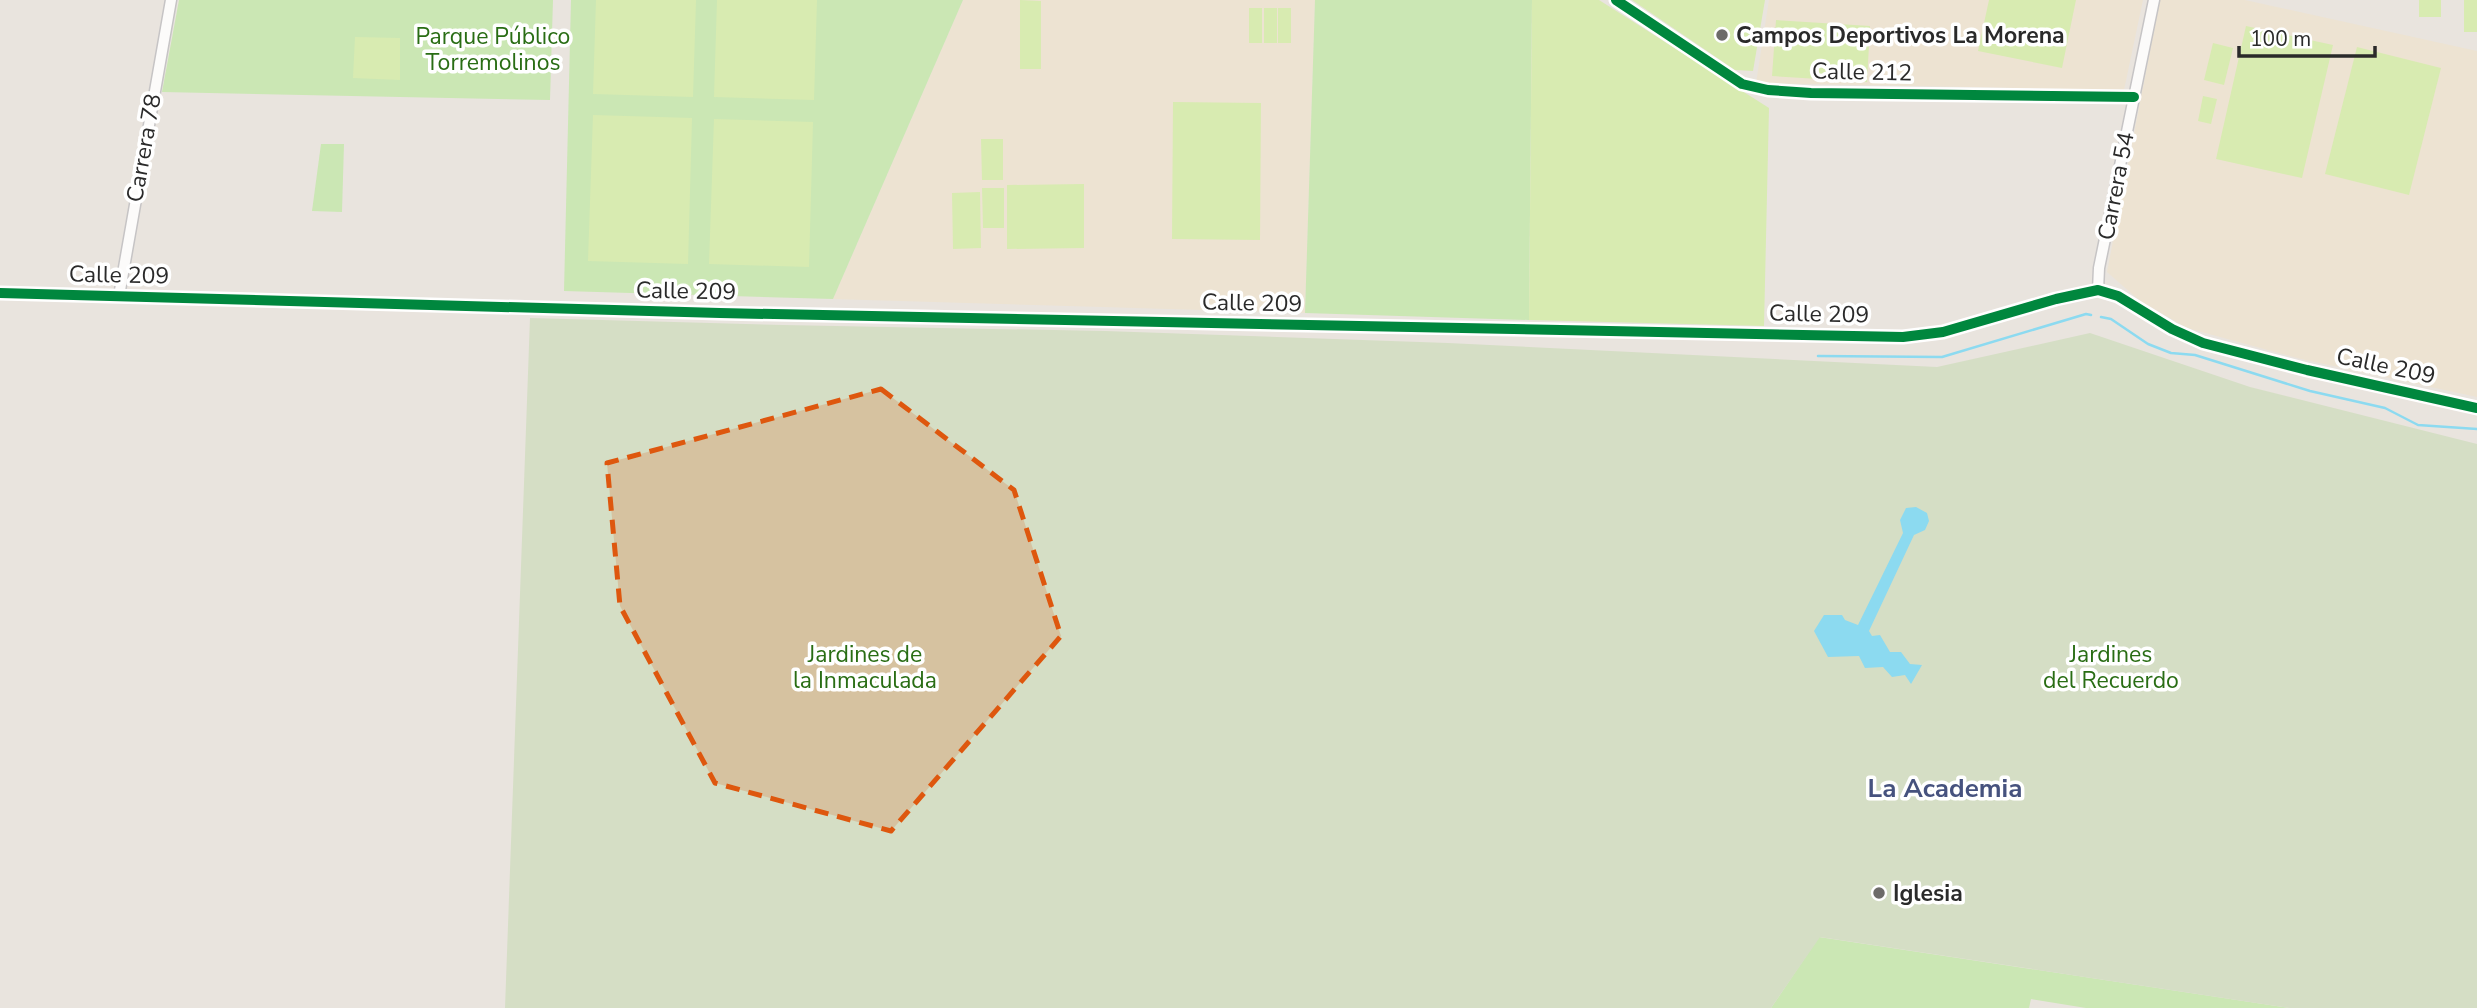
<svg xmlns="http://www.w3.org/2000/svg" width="2477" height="1008" font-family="'Nunito Sans',sans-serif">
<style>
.education{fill:#ede3d2}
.green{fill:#cbe7b4}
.cemetery{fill:#d5dec5}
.pitch{fill:#d8ebb1}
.water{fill:#8cdaf0}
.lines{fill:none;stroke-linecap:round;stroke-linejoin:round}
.stream{stroke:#8cdaf0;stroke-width:2.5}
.minor-casing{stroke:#c6c4c5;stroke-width:13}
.minor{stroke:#fcfbfa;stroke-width:10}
.cycleway-casing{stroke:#fff;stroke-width:15}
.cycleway{stroke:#00873e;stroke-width:10}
.marked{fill:#de570e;fill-opacity:0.2;stroke:#de570e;stroke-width:5;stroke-dasharray:14 9;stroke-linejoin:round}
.poi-dot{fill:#6d6b69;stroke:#fff;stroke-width:2.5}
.labels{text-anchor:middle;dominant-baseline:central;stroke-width:7;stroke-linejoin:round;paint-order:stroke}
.poi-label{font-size:23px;font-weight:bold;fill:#2a2a2a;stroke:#fff;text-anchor:start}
.park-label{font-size:23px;fill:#296d14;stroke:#fff}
.street-label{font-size:23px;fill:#2a2a2a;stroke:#fff}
.quarter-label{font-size:26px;font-weight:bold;fill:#46527e;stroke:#fff}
</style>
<rect width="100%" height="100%" fill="#e9e4de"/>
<!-- education -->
<g class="education">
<polygon points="963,0 1315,0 1305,313 833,299"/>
<polygon points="1769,0 2143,0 2124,90 1756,83"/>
<polygon points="2160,0 2245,0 2477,51 2477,397 2301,359 2187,328 2139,300 2107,272"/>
</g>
<!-- green -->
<g class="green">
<polygon points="179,0 553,0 550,100 162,92"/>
<polygon points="571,0 963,0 833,299 564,291"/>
<polygon points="1315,0 1532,0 1529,320 1305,313"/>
<polygon points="321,144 344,144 342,212 312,211"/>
<polygon points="1819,937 2290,1008 2086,1008 2031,999 2029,1008 1771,1008"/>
</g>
<!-- cemetery -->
<polygon class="cemetery" points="530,318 783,325 1105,331 1448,343 1937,367 2090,333 2250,387 2477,444 2477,1008 2290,1008 1820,937 1771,1008 505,1008"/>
<!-- pitch -->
<g class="pitch">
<polygon points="596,0 696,0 693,97 593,94"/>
<polygon points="717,0 817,0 814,100 714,97"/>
<polygon points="1020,0 1041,1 1041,69 1020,69"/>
<polygon points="1532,0 1599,0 1769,108 1764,326 1529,320"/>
<polygon points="1632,0 1765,0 1753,71 1735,70"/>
<polygon points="1989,0 2076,0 2062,68 1978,51"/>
<rect x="2419" y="0" width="22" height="17"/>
<rect x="2464" y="0" width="13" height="32"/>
<rect x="1249" y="8" width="13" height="35"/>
<rect x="1264" y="8" width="13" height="35"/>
<rect x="1278" y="8" width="13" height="35"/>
<polygon points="1776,20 1870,26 1867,82 1772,76"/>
<polygon points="2246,26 2333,45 2302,178 2216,159"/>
<polygon points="355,37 400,38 400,80 353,78"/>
<polygon points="2213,43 2233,48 2224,85 2204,80"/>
<polygon points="2357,47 2441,68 2409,195 2325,174"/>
<polygon points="2203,96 2217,99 2211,124 2198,121"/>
<polygon points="1173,102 1261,103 1260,240 1172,239"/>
<polygon points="593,115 692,118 688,264 588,261"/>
<polygon points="714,119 813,122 809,267 709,264"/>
<polygon points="981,139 1003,139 1003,180 982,180"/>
<polygon points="1084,184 1084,248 1007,249 1007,185"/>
<polygon points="982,188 1004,188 1004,228 983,228"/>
<polygon points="980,192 981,248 953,249 952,193"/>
</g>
<!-- water -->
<polygon class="water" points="1916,507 1927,513 1929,521 1925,530 1914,535 1869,631 1872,636 1880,635 1890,652 1901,652 1910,664 1922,665 1911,684 1905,675 1892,677 1883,667 1865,668 1859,656 1828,657 1814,631 1824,615 1842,615 1845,620 1858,625 1903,533 1900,520 1906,508"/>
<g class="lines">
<!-- stream -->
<g class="stream">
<polyline points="2101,317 2111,319 2148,344 2171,353 2195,355 2310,391 2385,408 2418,425 2477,429"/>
<polyline points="1818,356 1942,357 2086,314 2091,315"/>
</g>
<defs>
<g id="minor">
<polyline points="1616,0 1742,84 1768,90 1811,93 2134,97"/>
<polyline points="2098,290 2099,268 2154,0"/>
<polyline points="0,293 720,313 1903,337 1943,332 2056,299 2098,290 2118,296 2172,329 2203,343 2307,370 2477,408"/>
<polyline points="119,296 171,0"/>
</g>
</defs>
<!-- minor casing -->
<use href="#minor" class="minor-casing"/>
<!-- minor -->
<use href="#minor" class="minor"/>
<defs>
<g id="cycleway">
<polyline points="1616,0 1742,84 1768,90 1811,93 2134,97"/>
<polyline points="0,293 720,313 1903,337 1943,332 2056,299 2098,290 2118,296 2172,329 2203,343 2307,370 2477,408"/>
</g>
</defs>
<!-- cycleway casing -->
<use href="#cycleway" class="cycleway-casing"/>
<!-- cycleway -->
<use href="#cycleway" class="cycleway"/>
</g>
<!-- marked area -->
<path class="marked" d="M881,389L1014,490L1061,636L891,831L715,783L620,606L607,463Z"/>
<!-- markers -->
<g class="poi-dot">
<circle cx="1722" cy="35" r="7"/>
<circle cx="1879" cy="893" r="7"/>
</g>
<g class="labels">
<!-- poi labels -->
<g class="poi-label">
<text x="1736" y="35">Campos Deportivos La Morena</text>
<text x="1893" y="893">Iglesia</text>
</g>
<!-- park labels -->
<g class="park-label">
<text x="493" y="36">Parque Público<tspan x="493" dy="26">Torremolinos</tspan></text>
<text x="865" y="654">Jardines de<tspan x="865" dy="26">la Inmaculada</tspan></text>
<text x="2111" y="654">Jardines<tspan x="2111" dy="26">del Recuerdo</tspan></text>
</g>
<!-- street labels -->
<g class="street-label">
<text transform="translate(1862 72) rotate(1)">Calle 212</text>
<text transform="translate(144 148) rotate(-80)">Carrera 78</text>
<text transform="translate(2116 186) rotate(-79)">Carrera 54</text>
<text transform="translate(119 275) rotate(1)">Calle 209</text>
<text transform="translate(686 291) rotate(1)">Calle 209</text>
<text transform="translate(1252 303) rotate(1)">Calle 209</text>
<text transform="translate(1819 314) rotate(1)">Calle 209</text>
<text transform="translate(2386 366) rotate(12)">Calle 209</text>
</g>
<!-- quarter labels -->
<g class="quarter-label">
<text x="1945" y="788">La Academia</text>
</g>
</g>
<!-- scale -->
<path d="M2239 46v10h136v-10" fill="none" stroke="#2a2a2a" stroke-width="3.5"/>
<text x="2250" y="46" font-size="21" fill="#2a2a2a" stroke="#ffffff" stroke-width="5" paint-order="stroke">100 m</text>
</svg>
